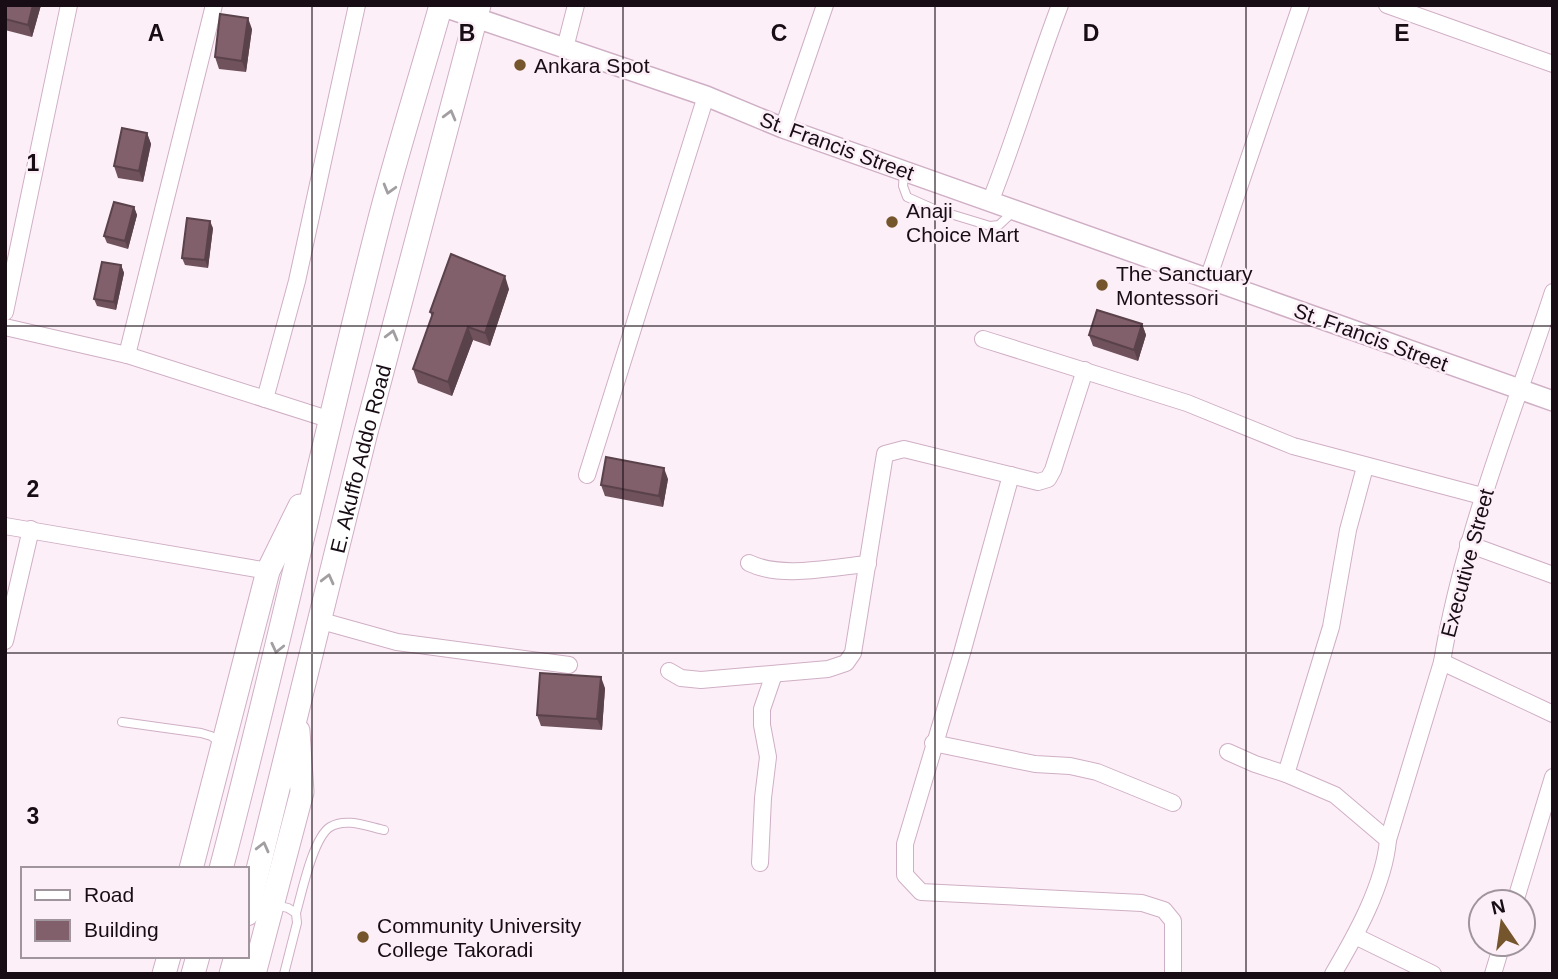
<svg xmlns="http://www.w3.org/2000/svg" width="1558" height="979" font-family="Arial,sans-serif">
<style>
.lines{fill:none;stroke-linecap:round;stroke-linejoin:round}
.service-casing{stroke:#cfafc5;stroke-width:10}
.minor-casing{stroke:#cfafc5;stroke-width:18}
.tertiary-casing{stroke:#cfafc5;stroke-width:22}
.secondary-casing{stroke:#cfafc5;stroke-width:25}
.service{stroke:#fff;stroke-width:8}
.minor{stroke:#fff;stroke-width:16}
.tertiary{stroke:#fff;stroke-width:19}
.secondary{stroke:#fff;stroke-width:23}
.wall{fill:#6f525c}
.shaded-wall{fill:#5a424b}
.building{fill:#815f6b;stroke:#5a424b;stroke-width:2}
.oneway{stroke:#a39ea1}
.grid{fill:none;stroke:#180d15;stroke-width:2;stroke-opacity:0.55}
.poi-dot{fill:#75552b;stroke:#fdeff8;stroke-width:2.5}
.labels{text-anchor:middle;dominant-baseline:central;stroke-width:5;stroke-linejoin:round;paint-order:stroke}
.poi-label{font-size:21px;fill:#180d15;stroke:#fdeff8;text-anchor:start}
.street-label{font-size:21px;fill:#180d15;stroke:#fdeff8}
.grid-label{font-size:23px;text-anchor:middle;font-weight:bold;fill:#180d15;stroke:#fdeff8;stroke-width:5;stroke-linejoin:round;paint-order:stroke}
</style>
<rect width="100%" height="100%" fill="#fdeff8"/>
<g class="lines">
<defs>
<g id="service">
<polyline points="904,171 903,186 907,197 934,209 990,226 999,225 1014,211"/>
<polyline points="122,722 201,733 211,736 221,743"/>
<polyline points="275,905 288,908 296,913 297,923 284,974"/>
<path d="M296,913C302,892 313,838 330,827C346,817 369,827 384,830"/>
</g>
<g id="minor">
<polyline points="1387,5 1553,64"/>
<polyline points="565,48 576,5"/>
<polyline points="783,128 825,5"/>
<path d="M990,202C1016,137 1035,70 1060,5"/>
<polyline points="1208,279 1301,5"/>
<path d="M1553,292C1513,415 1463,534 1442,662L1553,714"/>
<polyline points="5,312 69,5"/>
<polyline points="5,327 127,355 331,420"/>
<polyline points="983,339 1187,403 1293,446 1482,496"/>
<polyline points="127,355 214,5"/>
<polyline points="265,399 297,281 357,5"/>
<polyline points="587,475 706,96"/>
<polyline points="1011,475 962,653 905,844 905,875 921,892 1142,903 1164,910 1173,921 1173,974"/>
<polyline points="5,526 268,571"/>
<polyline points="1468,544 1553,575"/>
<path d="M749,563C782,579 832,567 868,564"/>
<polyline points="318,620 397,642 569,665"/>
<polyline points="5,641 31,529"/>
<polyline points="669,671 681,678 701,680 828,669 846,663 853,653 885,454 904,449 1038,482 1048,479 1053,470 1085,370"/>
<polyline points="933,743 1035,764 1070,766 1097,772 1173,803"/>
<polyline points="1228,752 1255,764 1286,774 1331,627 1348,530 1365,467"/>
<path d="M1286,774L1335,795L1388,840C1384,885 1356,935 1333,974"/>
<polyline points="1388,840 1442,662"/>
<polyline points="760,863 763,798 768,757 762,725 762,709 774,674"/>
<polyline points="1515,902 1553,777"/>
<polyline points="1355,936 1433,974"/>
<polyline points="1493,974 1502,944"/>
</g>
<polyline id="tertiary" points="441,6 706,96 783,128 904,171 1553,401"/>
<g id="secondary">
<polyline points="191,869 268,571 300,506"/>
<path d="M221,869C277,657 323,442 377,230C396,154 420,80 441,5"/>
<path id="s1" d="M247,914L365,436L479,5"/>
<polyline points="164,974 169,956"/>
<polyline points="193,974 198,956"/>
<polyline points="231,974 236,956"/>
<polyline points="254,974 302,792 298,731"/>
</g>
</defs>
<!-- service casing -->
<use href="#service" class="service-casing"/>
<!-- minor casing -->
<use href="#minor" class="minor-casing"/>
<!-- tertiary casing -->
<use href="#tertiary" class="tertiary-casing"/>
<!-- secondary casing -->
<use href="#secondary" class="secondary-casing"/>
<!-- service -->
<use href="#service" class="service"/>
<!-- minor -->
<use href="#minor" class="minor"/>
<!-- tertiary -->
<use href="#tertiary" class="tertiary"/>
<!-- secondary -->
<use href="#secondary" class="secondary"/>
</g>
<!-- wall -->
<g class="wall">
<polygon points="5,5 41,5 32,37 5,30"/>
<polygon points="252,29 246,72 219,69 215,57"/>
<polygon points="147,133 151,144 143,182 118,178 114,166"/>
<polygon points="134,207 137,215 128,249 107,243 104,236"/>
<polygon points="213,228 208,268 185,265 182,258"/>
<polygon points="121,265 124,273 116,310 97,306 94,299"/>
<polygon points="509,289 490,346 473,340 452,396 418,383 413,369 432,317 430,312"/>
<polygon points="1142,324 1146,335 1138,361 1093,346 1089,335"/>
<polygon points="668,479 663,507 605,496 601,485"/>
<polygon points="605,688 602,730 541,726 537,715"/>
</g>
<!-- shaded-wall -->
<g class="shaded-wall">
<polygon points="33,5 41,5 32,37 28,25"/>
<polygon points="248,18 252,29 246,72 242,61"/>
<polygon points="147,133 151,144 143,182 139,171"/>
<polygon points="134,207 137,215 128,249 125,241"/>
<polygon points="210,221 213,228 208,268 205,260"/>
<polygon points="121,265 124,273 116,310 114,302"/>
<polygon points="505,276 509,289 490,346 485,333"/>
<polygon points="1142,324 1146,335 1138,361 1134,350"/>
<polygon points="468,327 473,340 452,396 448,382"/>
<polygon points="664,468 668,479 663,507 659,496"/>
<polygon points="601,677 605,688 602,730 597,719"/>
</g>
<!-- building -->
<g class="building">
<polygon points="5,5 33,5 28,25 5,19"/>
<polygon points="220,14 248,18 242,61 215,57"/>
<polygon points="122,128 147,133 139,171 114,166"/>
<polygon points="114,202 134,207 125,241 104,236"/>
<polygon points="187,218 210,221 205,260 182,258"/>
<polygon points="451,254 505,276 485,333 468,327 448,382 413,369 433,313 430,312"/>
<polygon points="102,262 121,265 114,302 94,299"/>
<polygon points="1097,310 1142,324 1134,350 1089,335"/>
<polygon points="606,457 664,468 659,496 601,485"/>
<polygon points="540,673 601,677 597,719 537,715"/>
</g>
<!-- one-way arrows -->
<defs><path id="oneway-chevron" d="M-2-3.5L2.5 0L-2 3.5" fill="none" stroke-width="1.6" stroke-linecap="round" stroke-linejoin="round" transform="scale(1.75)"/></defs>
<g class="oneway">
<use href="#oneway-chevron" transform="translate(450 115) rotate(-75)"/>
<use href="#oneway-chevron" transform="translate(389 189) rotate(106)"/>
<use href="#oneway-chevron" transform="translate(392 335) rotate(-75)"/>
<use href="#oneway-chevron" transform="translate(328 579) rotate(-76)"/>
<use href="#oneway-chevron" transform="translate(277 648) rotate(103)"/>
<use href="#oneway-chevron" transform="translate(263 847) rotate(-76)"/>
</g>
<!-- grid -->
<path class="grid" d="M312,5V974M623,5V974M935,5V974M1246,5V974M5,326H1553M5,653H1553"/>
<!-- markers -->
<g class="poi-dot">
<circle cx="520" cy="65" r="7"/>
<circle cx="892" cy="222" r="7"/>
<circle cx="1102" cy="285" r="7"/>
<circle cx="363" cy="937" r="7"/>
</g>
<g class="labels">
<!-- poi labels -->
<g class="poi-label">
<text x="534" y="65">Ankara Spot</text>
<text x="906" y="210">Anaji<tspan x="906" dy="24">Choice Mart</tspan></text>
<text x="1116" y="273">The Sanctuary<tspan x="1116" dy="24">Montessori</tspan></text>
<text x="377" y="925">Community University<tspan x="377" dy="24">College Takoradi</tspan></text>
</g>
<!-- street labels -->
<g class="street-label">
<text transform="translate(837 146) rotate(20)">St. Francis Street</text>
<text transform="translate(1371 337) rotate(20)">St. Francis Street</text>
<text stroke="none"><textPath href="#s1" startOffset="469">E. Akuffo Addo Road</textPath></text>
<text transform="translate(1467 563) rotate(-75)">Executive Street</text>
</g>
</g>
<g class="grid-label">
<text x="156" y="41">A</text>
<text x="467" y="41">B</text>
<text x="779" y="41">C</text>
<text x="1091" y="41">D</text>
<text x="1402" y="41">E</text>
<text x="33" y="171">1</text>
<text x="33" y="497">2</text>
<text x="33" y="824">3</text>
</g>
<!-- border -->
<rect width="1558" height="979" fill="none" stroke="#180d15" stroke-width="14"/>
<!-- legend -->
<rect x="21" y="867" width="228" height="91" fill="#fdeff8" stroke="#a1959d" stroke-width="2"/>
<rect x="35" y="890" width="35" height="10" fill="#ffffff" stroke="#a1959d" stroke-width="2"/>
<text x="84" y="902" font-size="21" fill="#180d15">Road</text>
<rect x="35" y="920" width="35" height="21" fill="#815f6b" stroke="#a1959d" stroke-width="2"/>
<text x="84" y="937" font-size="21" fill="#180d15">Building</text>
<!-- north arrow -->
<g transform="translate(1502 923) rotate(347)"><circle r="33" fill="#fdeff8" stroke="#a1959d" stroke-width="2"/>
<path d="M0-5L12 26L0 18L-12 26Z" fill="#75552b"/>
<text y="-10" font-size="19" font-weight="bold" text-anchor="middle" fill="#180d15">N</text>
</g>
</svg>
